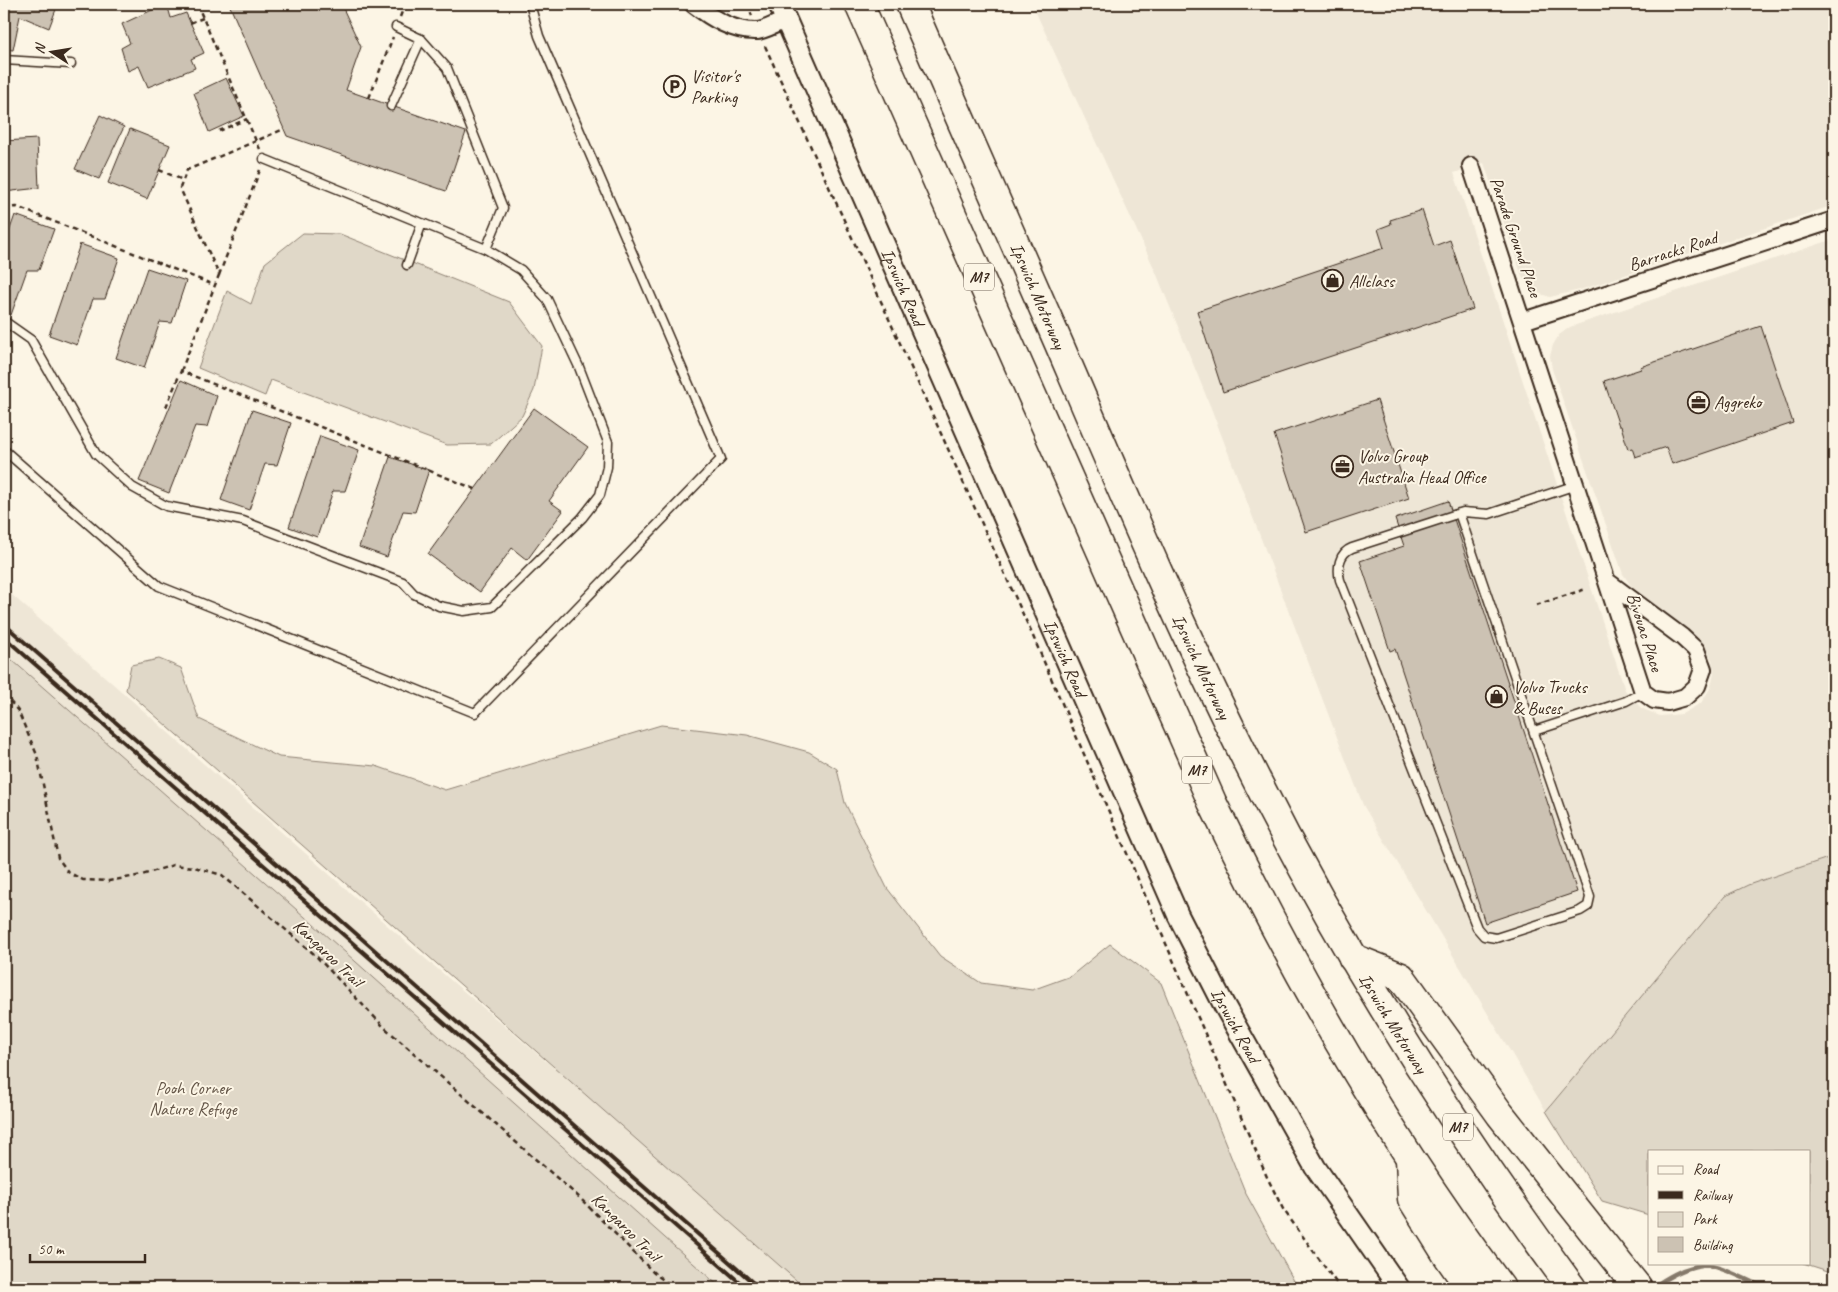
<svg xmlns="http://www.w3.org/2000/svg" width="1838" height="1292" font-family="Caveat,sans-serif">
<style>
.built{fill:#eee6d6}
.green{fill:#e0d8c8;stroke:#8e8173}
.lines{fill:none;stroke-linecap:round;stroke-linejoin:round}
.stream{stroke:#85796b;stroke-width:4.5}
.building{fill:#ccc2b3;stroke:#3b2a1e}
.service-casing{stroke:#3b2a1e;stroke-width:11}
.minor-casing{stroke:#3b2a1e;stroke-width:20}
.tertiary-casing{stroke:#3b2a1e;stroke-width:24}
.motorway-casing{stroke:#3b2a1e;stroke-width:31}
.path{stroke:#3b2a1e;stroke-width:2.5;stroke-dasharray:5 4;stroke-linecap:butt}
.service{stroke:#fcf5e5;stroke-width:8}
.minor{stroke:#fcf5e5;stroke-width:16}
.tertiary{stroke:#fcf5e5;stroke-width:20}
.motorway{stroke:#fcf5e5;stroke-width:28}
.rail{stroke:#3b2a1e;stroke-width:4}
.labels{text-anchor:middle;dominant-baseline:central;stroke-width:4;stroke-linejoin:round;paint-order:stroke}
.shield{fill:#fcf5e5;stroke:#75675a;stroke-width:1}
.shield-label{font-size:16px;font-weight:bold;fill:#3b2a1e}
.poi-label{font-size:18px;fill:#3b2a1e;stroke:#fcf5e5;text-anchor:start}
.street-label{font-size:18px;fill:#3b2a1e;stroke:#fcf5e5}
.park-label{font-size:18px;fill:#645648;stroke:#fcf5e5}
</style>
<rect width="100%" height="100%" fill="#fcf5e5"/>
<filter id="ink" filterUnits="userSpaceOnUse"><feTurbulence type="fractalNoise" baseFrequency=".02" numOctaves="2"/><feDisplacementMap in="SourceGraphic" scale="10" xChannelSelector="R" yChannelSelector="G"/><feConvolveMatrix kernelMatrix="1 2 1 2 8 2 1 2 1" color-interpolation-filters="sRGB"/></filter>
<g filter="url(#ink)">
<!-- built -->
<g class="built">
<polygon points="1032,4 1834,4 1834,205 1580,290 1550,297 1535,292 1522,276 1484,163 1454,173 1625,690 1641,708 1660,716 1682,714 1701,703 1711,687 1714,673 1712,660 1700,639 1655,609 1636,593 1623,574 1552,369 1550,356 1553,345 1559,335 1570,327 1834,239 1834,856 1748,885 1725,896 1546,1111 1363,805 1211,408 1155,270"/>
<polygon points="4,588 413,948 812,1288 692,1288 4,673"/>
</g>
<!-- green -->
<g class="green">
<polygon points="303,233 340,234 509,302 542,346 534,390 522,416 491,444 447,445 271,380 265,396 198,368 227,291 251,304 265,263"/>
<polygon points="4,653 346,953 721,1288 4,1288"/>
<polygon points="159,659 181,668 199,719 279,757 376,766 445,790 661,725 747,735 809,752 837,769 845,803 887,888 940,956 981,983 1032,990 1071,976 1110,944 1161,983 1246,1194 1298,1288 805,1288 126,690 131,665"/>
<polygon points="1834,856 1834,1273 1803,1263 1809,1263 1809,1151 1649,1151 1649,1215 1602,1201 1546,1111 1725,896 1748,885"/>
</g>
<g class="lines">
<!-- stream -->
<path class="stream" d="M1652,1288C1666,1278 1684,1267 1702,1265C1714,1263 1752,1282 1764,1288"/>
</g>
<!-- building -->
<g class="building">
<polygon points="4,4 58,4 49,28 20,16 13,50 4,49"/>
<polygon points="165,4 167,4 171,18 186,13 204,53 191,59 195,68 148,87 139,66 128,71 121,48 130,43 122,24"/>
<polygon points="229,4 341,4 361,47 346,90 466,132 446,191 287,136"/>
<polygon points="226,78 244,116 209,132 194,93"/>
<polygon points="100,115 124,127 99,179 75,169"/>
<polygon points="130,129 170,145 147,199 108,183"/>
<polygon points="37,139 39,188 4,192 4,141"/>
<polygon points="1422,210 1434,246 1450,240 1473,309 1223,392 1197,311 1384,248 1378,229 1391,224 1390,220"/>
<polygon points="15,215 54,229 39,270 27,270 11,315 4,313 4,246"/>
<polygon points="80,244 119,258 105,299 93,299 77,345 49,335"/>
<polygon points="147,268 186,281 172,323 160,322 144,368 116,358"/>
<polygon points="1761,326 1793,423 1672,464 1666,447 1635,457 1632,448 1628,449 1621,426 1619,426 1604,381 1641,369 1640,367"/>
<polygon points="181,380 217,396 207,427 195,426 169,493 139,481"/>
<polygon points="1377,400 1409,498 1306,532 1274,434"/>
<polygon points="534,408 588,447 549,501 563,511 527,560 512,548 480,592 428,554"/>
<polygon points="252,410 291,423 277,465 265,464 249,510 221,500"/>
<polygon points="320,436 359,450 345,491 333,491 317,537 289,527"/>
<polygon points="390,457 429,470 415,512 403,511 387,557 359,547"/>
<polygon points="1448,501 1577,892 1485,923 1395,649 1390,651 1360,561 1404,546 1395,519"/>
</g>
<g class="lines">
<defs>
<g id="service">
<polyline points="396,27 421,39 447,68 503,208 486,249"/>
<polyline points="4,60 71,64"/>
<polyline points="391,106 421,39"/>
<polyline points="264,159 426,225"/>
<polyline points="4,321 31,340 96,454 132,487 166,506 243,521 403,582 414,594 439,606 464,611 492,607 582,518 600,495 607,467 608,442 579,367 547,299 521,270 486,249 422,223 407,265"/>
<polyline points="4,450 159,586 475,713 721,459 539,36 530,4"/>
<path d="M1459,513L1590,897L1588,906L1580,911L1496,938L1484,936L1477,928L1340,580C1337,568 1339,553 1352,548L1463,512L1489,514L1576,485"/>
<polyline points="1534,731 1626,701 1643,692"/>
</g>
<g id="minor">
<path d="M693,4C711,18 733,32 757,31C766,30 777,23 786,20"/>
<polyline points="1471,166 1643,692 1654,700 1668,702 1685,697 1697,686 1703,669 1696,650 1682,637 1608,582"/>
<polyline points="1523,321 1834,220"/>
</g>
<g id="tertiary">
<path id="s1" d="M779,4L1178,915L1224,1005L1315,1167L1399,1288"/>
</g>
<g id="motorway">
<path d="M859,4L1212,802C1294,973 1387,1136 1501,1288"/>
<path id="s2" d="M910,4C960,117 1010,230 1059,344C1120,486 1181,630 1251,769C1342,951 1451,1124 1572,1288"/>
<polyline points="1353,958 1401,977 1500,1114 1638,1288"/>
<polyline points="1410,1159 1412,1199 1447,1255 1470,1288"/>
</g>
</defs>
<!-- service casing -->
<use href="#service" class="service-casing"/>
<!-- minor casing -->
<use href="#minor" class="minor-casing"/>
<!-- tertiary casing -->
<use href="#tertiary" class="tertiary-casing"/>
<!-- motorway casing -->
<use href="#motorway" class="motorway-casing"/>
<!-- path -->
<g class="path">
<polyline points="197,4 256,141 284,129"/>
<polyline points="747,4 752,16"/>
<polyline points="400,17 405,4"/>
<polyline points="190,23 203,18"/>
<polyline points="765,46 1032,634 1267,1177 1283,1209 1340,1288"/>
<polyline points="369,98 393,37"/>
<polyline points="219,131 247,119"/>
<polyline points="159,170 183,180"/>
<polyline points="4,208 17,207 214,285"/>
<polyline points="219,275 260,170"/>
<polyline points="181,371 219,275 180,188 187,170 256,141 260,149"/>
<polyline points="166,407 181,371 475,489"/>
<polyline points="1536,605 1586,589"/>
<polyline points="4,694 18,711 37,755 58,858 68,872 83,880 109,881 142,875 173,865 194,867 222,875 314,954 384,1027 580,1198 654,1273 674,1288"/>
</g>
<!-- service -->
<use href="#service" class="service"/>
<!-- minor -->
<use href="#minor" class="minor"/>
<!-- tertiary -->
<use href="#tertiary" class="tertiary"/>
<!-- motorway -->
<use href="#motorway" class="motorway"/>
<!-- rail -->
<g class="rail">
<polyline points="4,624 759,1288"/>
<polyline points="4,637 746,1288"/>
</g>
</g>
</g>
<!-- icons -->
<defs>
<symbol id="parking-ring" viewBox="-11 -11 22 22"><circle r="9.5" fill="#fcf5e5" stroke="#3b2a1e" stroke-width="1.5"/><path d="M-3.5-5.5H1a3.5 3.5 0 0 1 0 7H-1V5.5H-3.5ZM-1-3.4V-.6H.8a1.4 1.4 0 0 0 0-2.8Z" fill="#3b2a1e"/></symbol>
<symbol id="shop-ring" viewBox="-11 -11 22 22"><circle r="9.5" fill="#fcf5e5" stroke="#3b2a1e" stroke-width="1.5"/><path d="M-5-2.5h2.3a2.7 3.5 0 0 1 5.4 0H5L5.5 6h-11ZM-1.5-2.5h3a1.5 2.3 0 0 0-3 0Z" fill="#3b2a1e"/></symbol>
<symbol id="office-ring" viewBox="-11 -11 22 22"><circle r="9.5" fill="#fcf5e5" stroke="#3b2a1e" stroke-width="1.5"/><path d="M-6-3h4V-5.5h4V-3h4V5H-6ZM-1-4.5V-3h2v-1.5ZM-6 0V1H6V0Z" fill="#3b2a1e"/></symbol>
</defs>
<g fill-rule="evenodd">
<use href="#parking-ring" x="662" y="74" width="25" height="25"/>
<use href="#shop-ring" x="1320" y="268" width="25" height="25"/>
<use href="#office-ring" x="1686" y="390" width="25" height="25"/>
<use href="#office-ring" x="1330" y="454" width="25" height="25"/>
<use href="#shop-ring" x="1484" y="684" width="25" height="25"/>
</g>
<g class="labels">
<!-- shield labels -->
<g class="shield">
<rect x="964" y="263.5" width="30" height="27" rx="4"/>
<rect x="1182" y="756.5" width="30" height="27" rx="4"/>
<rect x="1443" y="1113.5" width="30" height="27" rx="4"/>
</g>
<g class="shield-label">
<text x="979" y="277">M7</text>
<text x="1197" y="770">M7</text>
<text x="1458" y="1127">M7</text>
</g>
<!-- poi labels -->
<g class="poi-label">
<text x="691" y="76">Visitor's<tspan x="691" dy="21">Parking</tspan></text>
<text x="1349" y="281">Allclass</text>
<text x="1714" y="402">Aggreko</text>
<text x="1358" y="456">Volvo Group<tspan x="1358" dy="21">Australia Head Office</tspan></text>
<text x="1513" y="687">Volvo Trucks<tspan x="1513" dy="21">&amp; Buses</tspan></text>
</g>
<!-- street labels -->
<g class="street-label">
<text transform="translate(1516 237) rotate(71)">Parade Ground Place</text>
<text transform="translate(1673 251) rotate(-18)">Barracks Road</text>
<text stroke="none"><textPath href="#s1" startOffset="309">Ipswich Road</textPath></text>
<text stroke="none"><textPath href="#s2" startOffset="319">Ipswich Motorway</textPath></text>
<text transform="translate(1645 632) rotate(72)">Bivouac Place</text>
<text stroke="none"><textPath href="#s1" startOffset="714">Ipswich Road</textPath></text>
<text stroke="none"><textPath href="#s2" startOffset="724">Ipswich Motorway</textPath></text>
<text transform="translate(328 953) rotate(44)">Kangaroo Trail</text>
<text stroke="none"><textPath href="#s2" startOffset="1129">Ipswich Motorway</textPath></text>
<text stroke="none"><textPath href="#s1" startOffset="1119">Ipswich Road</textPath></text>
<text transform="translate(626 1227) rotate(45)">Kangaroo Trail</text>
</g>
<!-- park labels -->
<g class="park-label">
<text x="193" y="1088">Pooh Corner<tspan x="193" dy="21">Nature Refuge</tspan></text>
</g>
</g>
<!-- margin -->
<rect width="1838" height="1292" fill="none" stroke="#fcf5e5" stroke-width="20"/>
<rect x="10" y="10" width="1818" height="1272" fill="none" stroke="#3b2a1e" stroke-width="2" filter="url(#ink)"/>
<!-- legend -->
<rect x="1648" y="1150" width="162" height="115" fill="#fcf5e5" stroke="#afa495"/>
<rect x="1658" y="1166" width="25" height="8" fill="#fcf5e5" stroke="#afa495"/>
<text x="1693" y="1174" font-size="15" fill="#3b2a1e">Road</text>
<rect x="1658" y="1191" width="25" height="8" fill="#3b2a1e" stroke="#afa495"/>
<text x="1693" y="1200" font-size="15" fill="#3b2a1e">Railway</text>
<rect x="1658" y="1212" width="25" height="15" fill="#e0d8c8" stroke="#afa495"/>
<text x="1693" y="1224" font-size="15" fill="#3b2a1e">Park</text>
<rect x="1658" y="1237" width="25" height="15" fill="#ccc2b3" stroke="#afa495"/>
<text x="1693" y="1250" font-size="15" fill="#3b2a1e">Building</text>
<!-- north arrow -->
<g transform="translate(52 52) rotate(282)" stroke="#fcf5e5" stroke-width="4" paint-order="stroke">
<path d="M0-4L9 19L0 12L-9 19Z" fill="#3b2a1e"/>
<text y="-8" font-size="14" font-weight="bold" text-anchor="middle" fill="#3b2a1e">N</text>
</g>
<!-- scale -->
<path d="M30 1254v8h115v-8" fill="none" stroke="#3b2a1e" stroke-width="2.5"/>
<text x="38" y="1254" font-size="15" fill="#3b2a1e" stroke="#fcf5e5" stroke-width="4" paint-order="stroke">50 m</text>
</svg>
